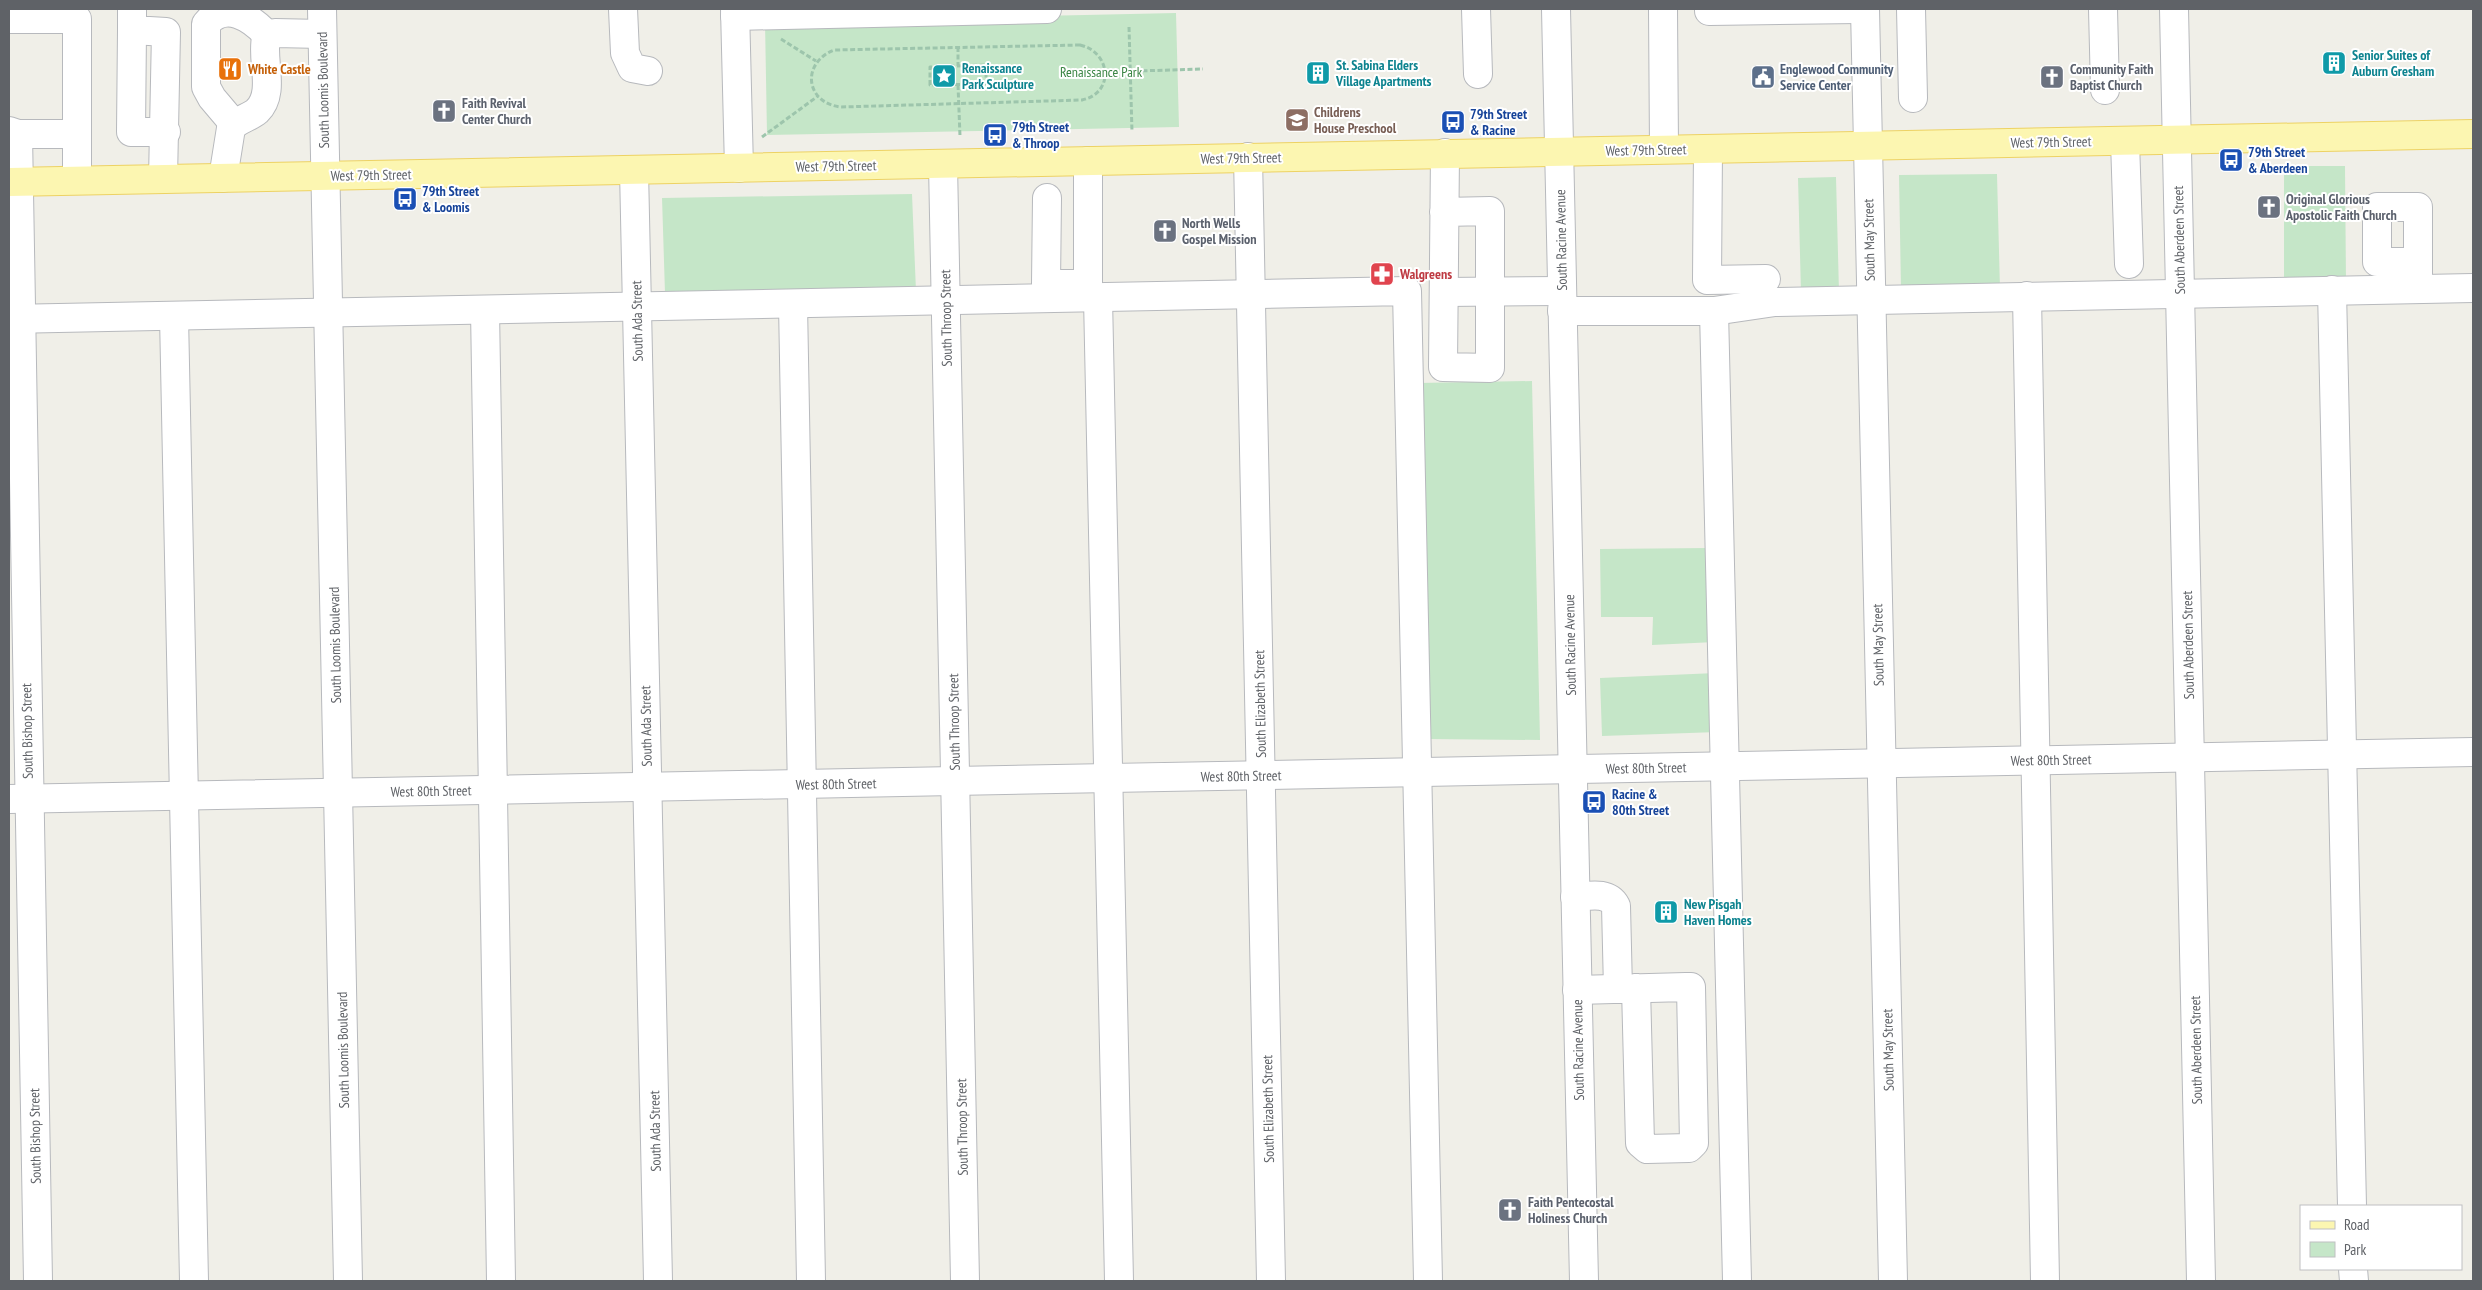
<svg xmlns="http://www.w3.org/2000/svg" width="2482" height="1290" font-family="'PT Sans Narrow',sans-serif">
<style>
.green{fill:#c5e6c8}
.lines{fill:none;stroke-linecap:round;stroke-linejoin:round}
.minor-casing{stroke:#b7b9bd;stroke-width:30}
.major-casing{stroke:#edd264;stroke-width:30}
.path{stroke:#9dc5ac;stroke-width:3;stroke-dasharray:5 2.5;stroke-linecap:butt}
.minor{stroke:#fff;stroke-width:28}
.major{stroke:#fcf6b1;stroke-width:28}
.labels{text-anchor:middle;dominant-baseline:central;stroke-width:4;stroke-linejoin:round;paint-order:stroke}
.culture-label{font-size:14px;font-weight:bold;fill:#0d838f;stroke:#fff;text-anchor:start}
.food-label{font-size:14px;font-weight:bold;fill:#c56008;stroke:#fff;text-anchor:start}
.service-label{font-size:14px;font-weight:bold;fill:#4e5e75;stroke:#fff;text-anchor:start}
.worship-label{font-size:14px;font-weight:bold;fill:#5b616d;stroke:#fff;text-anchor:start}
.park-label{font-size:14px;fill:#398442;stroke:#fff}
.street-label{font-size:14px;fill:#5f6267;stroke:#fff}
.education-label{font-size:14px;font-weight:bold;fill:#785e54;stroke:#fff;text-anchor:start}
.transit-label{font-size:14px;font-weight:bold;fill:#164399;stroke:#fff;text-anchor:start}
.health-label{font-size:14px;font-weight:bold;fill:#be3a42;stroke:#fff;text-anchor:start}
</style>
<rect width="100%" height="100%" fill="#f0efe8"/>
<!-- green -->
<g class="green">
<polygon points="1176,13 1179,127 767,135 765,22"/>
<polygon points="2284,166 2345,166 2346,283 2284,283"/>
<polygon points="1997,174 2000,289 1901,290 1899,175"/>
<polygon points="1836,177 1839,292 1801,293 1798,178"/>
<polygon points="912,194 916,291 665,293 662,198"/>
<polygon points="1532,381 1540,740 1426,739 1418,383"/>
<polygon points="1708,548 1715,642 1652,645 1653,617 1601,617 1600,549"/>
<polygon points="1716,673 1718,732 1602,736 1600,678"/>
</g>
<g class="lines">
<defs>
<g id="minor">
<polyline points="132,9 132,30 166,32 163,179"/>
<polyline points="322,9 348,1281"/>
<polyline points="623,9 625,53 632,68 648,71"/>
<polyline points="735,9 739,168"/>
<polyline points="1476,9 1478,74"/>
<polyline points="1556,9 1584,1281"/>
<polyline points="1663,9 1664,149"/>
<polyline points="1709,9 1709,11 1859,9"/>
<polyline points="1865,9 1893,1281"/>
<polyline points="1911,9 1913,98"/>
<polyline points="2103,9 2105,90"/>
<polyline points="2174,9 2201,1281"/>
<polyline points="735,16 1047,9"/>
<polyline points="9,19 77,19 77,180"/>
<polyline points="132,30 131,132 166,132"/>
<path d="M234,124L212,98L206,87V24C225,0 252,18 268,36"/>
<polyline points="9,131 18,134 38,1281"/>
<polyline points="18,134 77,134"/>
<polyline points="2125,141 2129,264"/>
<polyline points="1708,149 1707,280 1766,279"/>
<polyline points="1248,157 1271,1281"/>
<polyline points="943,164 965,1281"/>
<polyline points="634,170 658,1281"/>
<path d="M223,178L231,128C238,119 249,118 257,111C276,93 261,60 266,38L275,33L322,34"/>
<polyline points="1047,198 1046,284 1088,284 1088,161"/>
<polyline points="1444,212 1490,211 1490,368 1443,367 1445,153"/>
<polyline points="2418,262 2377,262 2377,207 2418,207 2418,289"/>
<polyline points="2332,290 2352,1206"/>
<polyline points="1444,292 1562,291"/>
<polyline points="2027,296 2045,1281"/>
<polyline points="1098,298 1119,1281"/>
<polyline points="793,304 811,1281"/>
<polyline points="485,310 501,1281"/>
<polyline points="1562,311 1714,311 1775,302 2473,288"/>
<polyline points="1714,311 1737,1281"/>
<polyline points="174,316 194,1281"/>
<polyline points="9,319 1407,291 1428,1281"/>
<polyline points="9,799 2473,752"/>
<path d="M1575,897C1589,896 1608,891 1616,906L1618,989"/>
<polyline points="1577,990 1686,987 1691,987 1694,1143 1689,1148 1647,1149 1640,1143 1636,988"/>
<polyline points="2353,1269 2354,1281"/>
</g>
<polyline id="major" points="9,182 2473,134"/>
</defs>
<!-- minor casing -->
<use href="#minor" class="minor-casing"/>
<!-- major casing -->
<use href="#major" class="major-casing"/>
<!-- path -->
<g class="path">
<polyline points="1129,27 1132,132"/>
<polyline points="781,39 816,61"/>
<path d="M1080,45C1111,52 1115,93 1082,100L841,107C805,103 801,63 834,50Z"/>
<polyline points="958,47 958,66"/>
<polygon points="986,65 986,84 930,85 930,67"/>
<polyline points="1105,72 1203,69"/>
<polyline points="958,85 960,136"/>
<polyline points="762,137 818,96"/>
</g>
<!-- minor -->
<use href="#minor" class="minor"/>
<!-- major -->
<use href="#major" class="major"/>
</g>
<!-- icons -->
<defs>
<symbol id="building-square" viewBox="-11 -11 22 22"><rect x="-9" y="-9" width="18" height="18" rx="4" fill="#0f9aa8" stroke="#fff"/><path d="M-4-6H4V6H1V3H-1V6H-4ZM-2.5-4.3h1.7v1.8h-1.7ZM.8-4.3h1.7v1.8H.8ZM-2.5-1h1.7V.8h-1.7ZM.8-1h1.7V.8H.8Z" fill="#fff"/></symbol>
<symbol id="restaurant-square" viewBox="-11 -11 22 22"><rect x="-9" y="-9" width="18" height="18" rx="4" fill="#e8710a" stroke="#fff"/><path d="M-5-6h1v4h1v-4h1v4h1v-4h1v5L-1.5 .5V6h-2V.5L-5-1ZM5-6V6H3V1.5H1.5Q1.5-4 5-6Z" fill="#fff"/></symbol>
<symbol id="sight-square" viewBox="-11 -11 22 22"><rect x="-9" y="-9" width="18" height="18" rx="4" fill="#0f9aa8" stroke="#fff"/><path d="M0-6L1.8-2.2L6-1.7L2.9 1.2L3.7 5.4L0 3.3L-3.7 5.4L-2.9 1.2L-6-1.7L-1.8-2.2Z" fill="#fff"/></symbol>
<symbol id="civic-square" viewBox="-11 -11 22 22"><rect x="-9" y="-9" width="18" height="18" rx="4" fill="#5c6f8a" stroke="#fff"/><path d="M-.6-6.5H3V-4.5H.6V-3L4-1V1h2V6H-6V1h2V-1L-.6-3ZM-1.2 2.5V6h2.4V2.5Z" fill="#fff"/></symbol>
<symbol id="church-square" viewBox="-11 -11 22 22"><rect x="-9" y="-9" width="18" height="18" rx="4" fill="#6b7280" stroke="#fff"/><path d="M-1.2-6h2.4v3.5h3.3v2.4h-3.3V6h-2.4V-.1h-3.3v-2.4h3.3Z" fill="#fff"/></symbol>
<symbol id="school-square" viewBox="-11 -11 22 22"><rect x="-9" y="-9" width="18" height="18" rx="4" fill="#8d6e63" stroke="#fff"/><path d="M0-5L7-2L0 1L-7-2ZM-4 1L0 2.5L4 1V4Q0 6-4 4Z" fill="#fff"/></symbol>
<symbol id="bus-square" viewBox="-11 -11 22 22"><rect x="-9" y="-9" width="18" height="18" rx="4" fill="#1a4fb4" stroke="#fff"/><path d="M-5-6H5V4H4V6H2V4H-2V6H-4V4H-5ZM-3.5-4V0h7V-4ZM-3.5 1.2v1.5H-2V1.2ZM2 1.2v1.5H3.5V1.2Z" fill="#fff"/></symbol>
<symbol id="pharmacy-square" viewBox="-11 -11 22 22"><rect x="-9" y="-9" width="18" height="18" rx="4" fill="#e0444e" stroke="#fff"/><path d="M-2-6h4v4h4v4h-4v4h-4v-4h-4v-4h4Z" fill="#fff"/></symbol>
</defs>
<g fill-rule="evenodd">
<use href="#building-square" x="2320" y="49" width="28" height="28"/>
<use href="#restaurant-square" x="216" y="55" width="28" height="28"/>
<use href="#building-square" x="1304" y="59" width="28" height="28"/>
<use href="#sight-square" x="930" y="62" width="28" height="28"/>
<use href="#civic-square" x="1749" y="63" width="28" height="28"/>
<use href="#church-square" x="2038" y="63" width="28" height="28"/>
<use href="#church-square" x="430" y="97" width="28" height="28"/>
<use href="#school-square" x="1283" y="106" width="28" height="28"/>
<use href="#bus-square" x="1439" y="108" width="28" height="28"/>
<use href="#bus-square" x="981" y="121" width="28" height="28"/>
<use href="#bus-square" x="2217" y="146" width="28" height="28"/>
<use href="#bus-square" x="391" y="185" width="28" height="28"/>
<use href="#church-square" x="2255" y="193" width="28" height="28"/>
<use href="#church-square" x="1151" y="217" width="28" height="28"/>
<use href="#pharmacy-square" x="1368" y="260" width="28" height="28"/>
<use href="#bus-square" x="1580" y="788" width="28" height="28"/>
<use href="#building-square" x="1652" y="898" width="28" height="28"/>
<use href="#church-square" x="1496" y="1196" width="28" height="28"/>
</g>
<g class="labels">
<!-- culture labels -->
<g class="culture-label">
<text x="2352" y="55">Senior Suites of<tspan x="2352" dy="16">Auburn Gresham</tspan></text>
<text x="1336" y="65">St. Sabina Elders<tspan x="1336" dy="16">Village Apartments</tspan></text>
<text x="962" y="68">Renaissance<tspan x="962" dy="16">Park Sculpture</tspan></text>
<text x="1684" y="904">New Pisgah<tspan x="1684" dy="16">Haven Homes</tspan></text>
</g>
<!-- food labels -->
<g class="food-label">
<text x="248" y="69">White Castle</text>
</g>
<!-- service labels -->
<g class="service-label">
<text x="1780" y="69">Englewood Community<tspan x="1780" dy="16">Service Center</tspan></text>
</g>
<!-- worship labels -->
<g class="worship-label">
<text x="2070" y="69">Community Faith<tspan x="2070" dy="16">Baptist Church</tspan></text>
<text x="462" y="103">Faith Revival<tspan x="462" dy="16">Center Church</tspan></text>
<text x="2286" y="199">Original Glorious<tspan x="2286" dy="16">Apostolic Faith Church</tspan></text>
<text x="1182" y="223">North Wells<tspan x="1182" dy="16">Gospel Mission</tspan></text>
<text x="1528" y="1202">Faith Pentecostal<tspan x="1528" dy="16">Holiness Church</tspan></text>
</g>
<!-- park labels -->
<g class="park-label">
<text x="1101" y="72">Renaissance Park</text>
</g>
<!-- street labels -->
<g class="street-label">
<text transform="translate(323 90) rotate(-91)">South Loomis Boulevard</text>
<text transform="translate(2051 142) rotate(-1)">West 79th Street</text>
<text transform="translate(1646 150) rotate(-1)">West 79th Street</text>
<text transform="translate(1241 158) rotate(-1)">West 79th Street</text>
<text transform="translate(836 166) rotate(-1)">West 79th Street</text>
<text transform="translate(371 175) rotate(-1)">West 79th Street</text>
<text transform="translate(1561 240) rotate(-91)">South Racine Avenue</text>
<text transform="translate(1869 240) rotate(-91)">South May Street</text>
<text transform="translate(2179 240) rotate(-91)">South Aberdeen Street</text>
<text transform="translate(946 318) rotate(-91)">South Throop Street</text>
<text transform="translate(637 321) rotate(-91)">South Ada Street</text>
<text transform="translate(335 645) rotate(-91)">South Loomis Boulevard</text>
<text transform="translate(1570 645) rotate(-91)">South Racine Avenue</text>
<text transform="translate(1878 645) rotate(-91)">South May Street</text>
<text transform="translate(2188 645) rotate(-91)">South Aberdeen Street</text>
<text transform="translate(1260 704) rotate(-91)">South Elizabeth Street</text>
<text transform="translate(954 722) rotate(-91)">South Throop Street</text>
<text transform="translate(646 726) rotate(-91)">South Ada Street</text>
<text transform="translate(27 731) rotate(-91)">South Bishop Street</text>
<text transform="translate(2051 760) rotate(-1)">West 80th Street</text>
<text transform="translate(1646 768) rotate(-1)">West 80th Street</text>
<text transform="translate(1241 776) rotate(-1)">West 80th Street</text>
<text transform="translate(836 784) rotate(-1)">West 80th Street</text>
<text transform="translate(431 791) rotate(-1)">West 80th Street</text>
<text transform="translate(343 1050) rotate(-91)">South Loomis Boulevard</text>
<text transform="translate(1578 1050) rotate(-91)">South Racine Avenue</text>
<text transform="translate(1888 1050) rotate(-91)">South May Street</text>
<text transform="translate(2196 1050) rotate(-91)">South Aberdeen Street</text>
<text transform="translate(1268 1109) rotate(-91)">South Elizabeth Street</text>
<text transform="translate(962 1127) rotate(-91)">South Throop Street</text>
<text transform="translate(655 1131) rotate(-91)">South Ada Street</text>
<text transform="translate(35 1136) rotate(-91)">South Bishop Street</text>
</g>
<!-- education labels -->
<g class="education-label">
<text x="1314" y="112">Childrens<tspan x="1314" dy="16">House Preschool</tspan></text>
</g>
<!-- transit labels -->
<g class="transit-label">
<text x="1470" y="114">79th Street<tspan x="1470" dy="16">&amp; Racine</tspan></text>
<text x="1012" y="127">79th Street<tspan x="1012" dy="16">&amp; Throop</tspan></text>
<text x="2248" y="152">79th Street<tspan x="2248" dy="16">&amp; Aberdeen</tspan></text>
<text x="422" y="191">79th Street<tspan x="422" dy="16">&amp; Loomis</tspan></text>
<text x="1612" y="794">Racine &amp;<tspan x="1612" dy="16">80th Street</tspan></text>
</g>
<!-- health labels -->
<g class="health-label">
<text x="1400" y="274">Walgreens</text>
</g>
</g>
<!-- border -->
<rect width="2482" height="1290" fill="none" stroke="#5f6267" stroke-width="20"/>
<!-- legend -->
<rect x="2300" y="1205" width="162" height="65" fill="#ffffff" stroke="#bfc0c2"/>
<rect x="2310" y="1221" width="25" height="8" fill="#fcf6b1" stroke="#bfc0c2"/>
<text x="2344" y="1230" font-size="15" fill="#5f6267">Road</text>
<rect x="2310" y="1242" width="25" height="15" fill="#c5e6c8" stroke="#bfc0c2"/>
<text x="2344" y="1255" font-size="15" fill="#5f6267">Park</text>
</svg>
